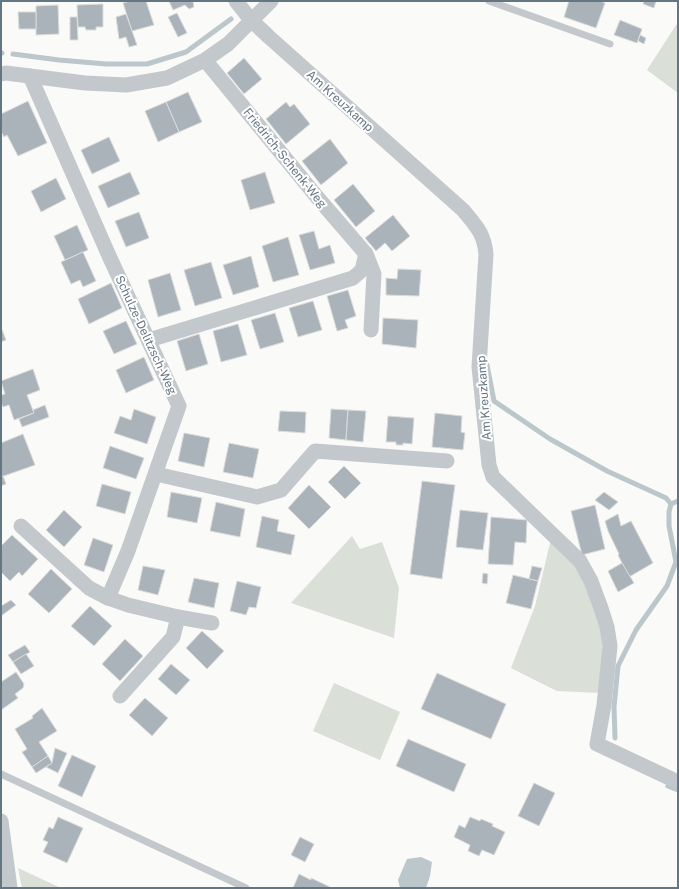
<svg xmlns="http://www.w3.org/2000/svg" width="679" height="889" font-family="'Public Sans',sans-serif">
<style>
.green{fill:#dadfd7}
.water{fill:#bbc7cb}
.lines{fill:none;stroke-linecap:round;stroke-linejoin:round}
.stream{stroke:#bbc7cb;stroke-width:5}
.building{fill:#aab3b9;stroke:#dcdcda}
.service{stroke:#c3c8cc;stroke-width:7}
.minor{stroke:#c3c8cc;stroke-width:15}
.labels{text-anchor:middle;dominant-baseline:central;stroke-width:4;stroke-linejoin:round;paint-order:stroke}
.street-label{font-size:12px;fill:#657683;stroke:#fff}
</style>
<rect width="100%" height="100%" fill="#fafaf8"/>
<!-- green -->
<g class="green">
<polygon points="678,22 678,93 647,70"/>
<polygon points="352,536 360,549 382,542 399,588 394,638 291,603"/>
<path d="M551,539C558,546 566,553 572,561C584,577 601,617 602,638C603,656 601,674 600,693L557,691L511,668L535,606Z"/>
<polygon points="334,683 400,712 380,760 313,731"/>
<polygon points="18,868 61,888 22,888"/>
</g>
<!-- water -->
<polygon class="water" points="421,857 432,862 430,876 426,888 400,888 398,880 407,859"/>
<g class="lines">
<!-- stream -->
<g class="stream">
<polyline points="1,53 2,53"/>
<polyline points="13,54 59,60 106,64 147,64 186,52 231,19"/>
<polyline points="486,360 494,401 550,439 607,471 666,498 671,504 669,512 669,526 676,562 667,586 636,630 618,666 614,707 615,738"/>
<polyline points="671,504 678,501"/>
<polyline points="668,786 678,790"/>
</g>
</g>
<!-- building -->
<g class="building">
<polygon points="130,1 146,1 154,25 132,31 123,3"/>
<polygon points="169,1 193,1 194,7 189,9 185,5 173,10"/>
<polygon points="569,1 600,1 605,3 596,28 564,17"/>
<polygon points="644,1 656,1 654,8 643,4"/>
<polygon points="103,4 103,27 96,27 96,30 86,30 85,27 78,27 77,5"/>
<polygon points="58,5 59,34 36,35 36,6"/>
<polygon points="18,12 36,12 36,29 19,29"/>
<polygon points="177,13 187,33 178,37 168,17"/>
<polygon points="126,14 137,45 129,47 126,37 119,39 116,17"/>
<polygon points="70,17 77,17 78,40 70,40"/>
<polygon points="620,20 642,29 637,43 614,35"/>
<polygon points="640,35 646,38 644,44 638,41"/>
<polygon points="244,58 262,79 244,94 227,73"/>
<polygon points="188,92 202,122 179,132 166,102"/>
<polygon points="28,101 47,143 18,156 7,135 4,137 1,131 1,114"/>
<polygon points="166,102 179,132 158,142 145,111"/>
<polygon points="286,102 290,107 294,104 310,124 286,144 266,119"/>
<polygon points="109,137 120,161 92,174 81,150"/>
<polygon points="330,139 348,163 321,185 302,161"/>
<polygon points="130,172 140,194 108,208 98,186"/>
<polygon points="265,172 275,203 250,210 241,180"/>
<polygon points="56,178 66,199 41,212 31,191"/>
<polygon points="353,184 375,211 356,227 334,200"/>
<polygon points="139,212 149,238 126,247 115,221"/>
<polygon points="393,215 410,236 392,251 385,243 376,251 365,238"/>
<polygon points="77,225 88,250 65,260 54,236"/>
<polygon points="314,231 319,249 330,245 335,263 310,270 299,235"/>
<polygon points="288,237 299,275 273,282 262,246"/>
<polygon points="83,252 96,281 83,287 80,280 71,284 61,262"/>
<polygon points="251,256 259,287 233,295 223,265"/>
<polygon points="211,262 222,298 195,306 184,270"/>
<polygon points="398,269 421,270 419,296 386,295 386,278 397,279"/>
<polygon points="170,273 181,310 158,317 148,280"/>
<polygon points="111,283 122,308 89,324 78,299"/>
<polygon points="348,290 356,316 345,320 348,328 337,331 327,296"/>
<polygon points="313,301 322,330 298,337 289,308"/>
<polygon points="275,313 284,342 260,349 251,320"/>
<polygon points="383,318 418,320 416,348 382,344"/>
<polygon points="126,321 137,344 114,354 103,331"/>
<polygon points="238,324 247,355 221,362 213,331"/>
<polygon points="1,327 6,340 1,342"/>
<polygon points="199,334 208,364 186,371 177,341"/>
<polygon points="144,357 154,380 126,393 116,370"/>
<polygon points="33,369 40,390 27,395 34,413 14,420 9,405 3,407 1,402 1,395 5,394 1,381"/>
<polygon points="45,405 49,417 22,427 19,419 34,413 33,410"/>
<polygon points="134,409 156,417 147,444 114,433 120,416 131,420"/>
<polygon points="331,409 348,410 346,440 329,438"/>
<polygon points="348,410 366,411 363,442 346,440"/>
<polygon points="280,411 306,412 305,433 278,431"/>
<polygon points="435,413 462,416 461,432 465,433 463,450 432,447"/>
<polygon points="388,416 414,418 412,444 403,443 403,445 396,445 396,442 386,442"/>
<polygon points="184,433 210,438 204,467 178,461"/>
<polygon points="23,434 35,465 1,477 1,443"/>
<polygon points="229,443 259,449 253,478 223,472"/>
<polygon points="110,446 144,458 136,479 103,468"/>
<polygon points="344,466 361,483 345,499 328,482"/>
<polygon points="3,476 6,484 1,486 1,477"/>
<polygon points="422,481 455,485 442,579 410,574"/>
<polygon points="102,484 131,492 125,514 96,506"/>
<polygon points="309,485 331,507 309,529 288,508"/>
<polygon points="171,492 202,498 197,523 167,517"/>
<polygon points="604,492 618,502 609,510 595,500"/>
<polygon points="216,502 245,509 240,537 210,531"/>
<polygon points="595,505 605,549 582,555 571,511"/>
<polygon points="64,510 82,527 64,547 46,530"/>
<polygon points="460,510 488,513 483,550 456,547"/>
<polygon points="618,514 621,526 631,521 653,563 629,577 618,555 619,554 608,531 605,521"/>
<polygon points="262,516 279,520 277,531 295,535 291,555 256,547"/>
<polygon points="491,517 527,520 526,543 515,542 513,565 488,564"/>
<polygon points="12,535 38,559 22,576 19,572 10,581 1,572 1,546"/>
<polygon points="93,538 113,545 104,572 84,565"/>
<polygon points="622,563 634,583 618,592 608,571"/>
<polygon points="143,566 165,570 158,595 138,590"/>
<polygon points="532,566 542,568 538,581 529,579"/>
<polygon points="51,569 72,589 49,613 28,594"/>
<polygon points="483,573 488,574 487,584 482,583"/>
<polygon points="513,575 538,581 531,609 506,603"/>
<polygon points="194,578 219,583 214,608 188,602"/>
<polygon points="237,581 261,587 256,608 249,607 246,615 230,611"/>
<polygon points="11,600 16,605 1,616 1,606"/>
<polygon points="90,606 112,626 94,646 71,626"/>
<polygon points="202,631 224,651 207,669 186,648"/>
<polygon points="125,639 143,656 120,681 102,664"/>
<polygon points="25,645 30,652 13,662 8,655"/>
<polygon points="26,654 34,666 21,674 13,662"/>
<polygon points="171,664 190,680 176,695 158,679"/>
<polygon points="16,672 24,684 23,688 15,694 18,698 1,710 1,682"/>
<polygon points="437,673 506,704 491,739 421,709"/>
<polygon points="145,698 168,718 152,736 129,715"/>
<polygon points="42,708 57,731 39,742 48,756 32,767 22,752 27,749 15,729 33,718 32,716"/>
<polygon points="408,739 466,764 454,792 396,766"/>
<polygon points="55,748 67,753 58,773 46,767 52,763"/>
<polygon points="72,755 96,766 82,797 58,786"/>
<polygon points="48,756 52,763 36,773 32,767"/>
<polygon points="534,783 555,793 539,826 518,816"/>
<polygon points="58,817 83,828 67,863 43,852 48,842 43,840 49,827 53,829"/>
<polygon points="470,817 480,821 481,819 493,824 492,826 505,832 494,855 482,850 479,856 468,851 470,845 454,837 459,825 465,828"/>
<polygon points="300,837 314,844 305,862 291,855"/>
<polygon points="299,874 311,880 311,878 330,887 329,888 293,888"/>
</g>
<g class="lines">
<!-- service -->
<g class="service">
<polyline points="489,1 610,44"/>
<polyline points="1,774 246,888"/>
</g>
<!-- minor -->
<g class="minor">
<path d="M236,1L251,20L269,37L463,210C476,226 484,233 486,254L479,367L489,465L493,477L580,561L591,581L601,608L607,627L610,646L604,705L597,744L678,782"/>
<polyline points="1,74 6,73 85,83 126,85 167,78 205,60 228,44 271,1"/>
<polyline points="366,254 374,274 371,330"/>
<polyline points="149,340 353,278 362,270 366,254 317,197 205,60"/>
<polyline points="156,474 257,497 281,490 315,451 447,461"/>
<polyline points="21,526 89,588 108,598 128,551 179,406 110,258 30,76"/>
<polyline points="108,598 128,605 178,617 173,637 120,696"/>
<polyline points="178,617 212,623"/>
<polyline points="1,821 10,888"/>
</g>
</g>
<g class="labels">
<!-- street labels -->
<g class="street-label">
<text transform="translate(340 101) rotate(42)">Am Kreuzkamp</text>
<text transform="translate(285 158) rotate(51)">Friedrich-Schenk-Weg</text>
<text transform="translate(146 335) rotate(65)">Schulze-Delitzsch-Weg</text>
<text transform="translate(484 398) rotate(-94)">Am Kreuzkamp</text>
</g>
</g>
<!-- border -->
<rect width="679" height="889" fill="none" stroke="#657683" stroke-width="4"/>
</svg>
